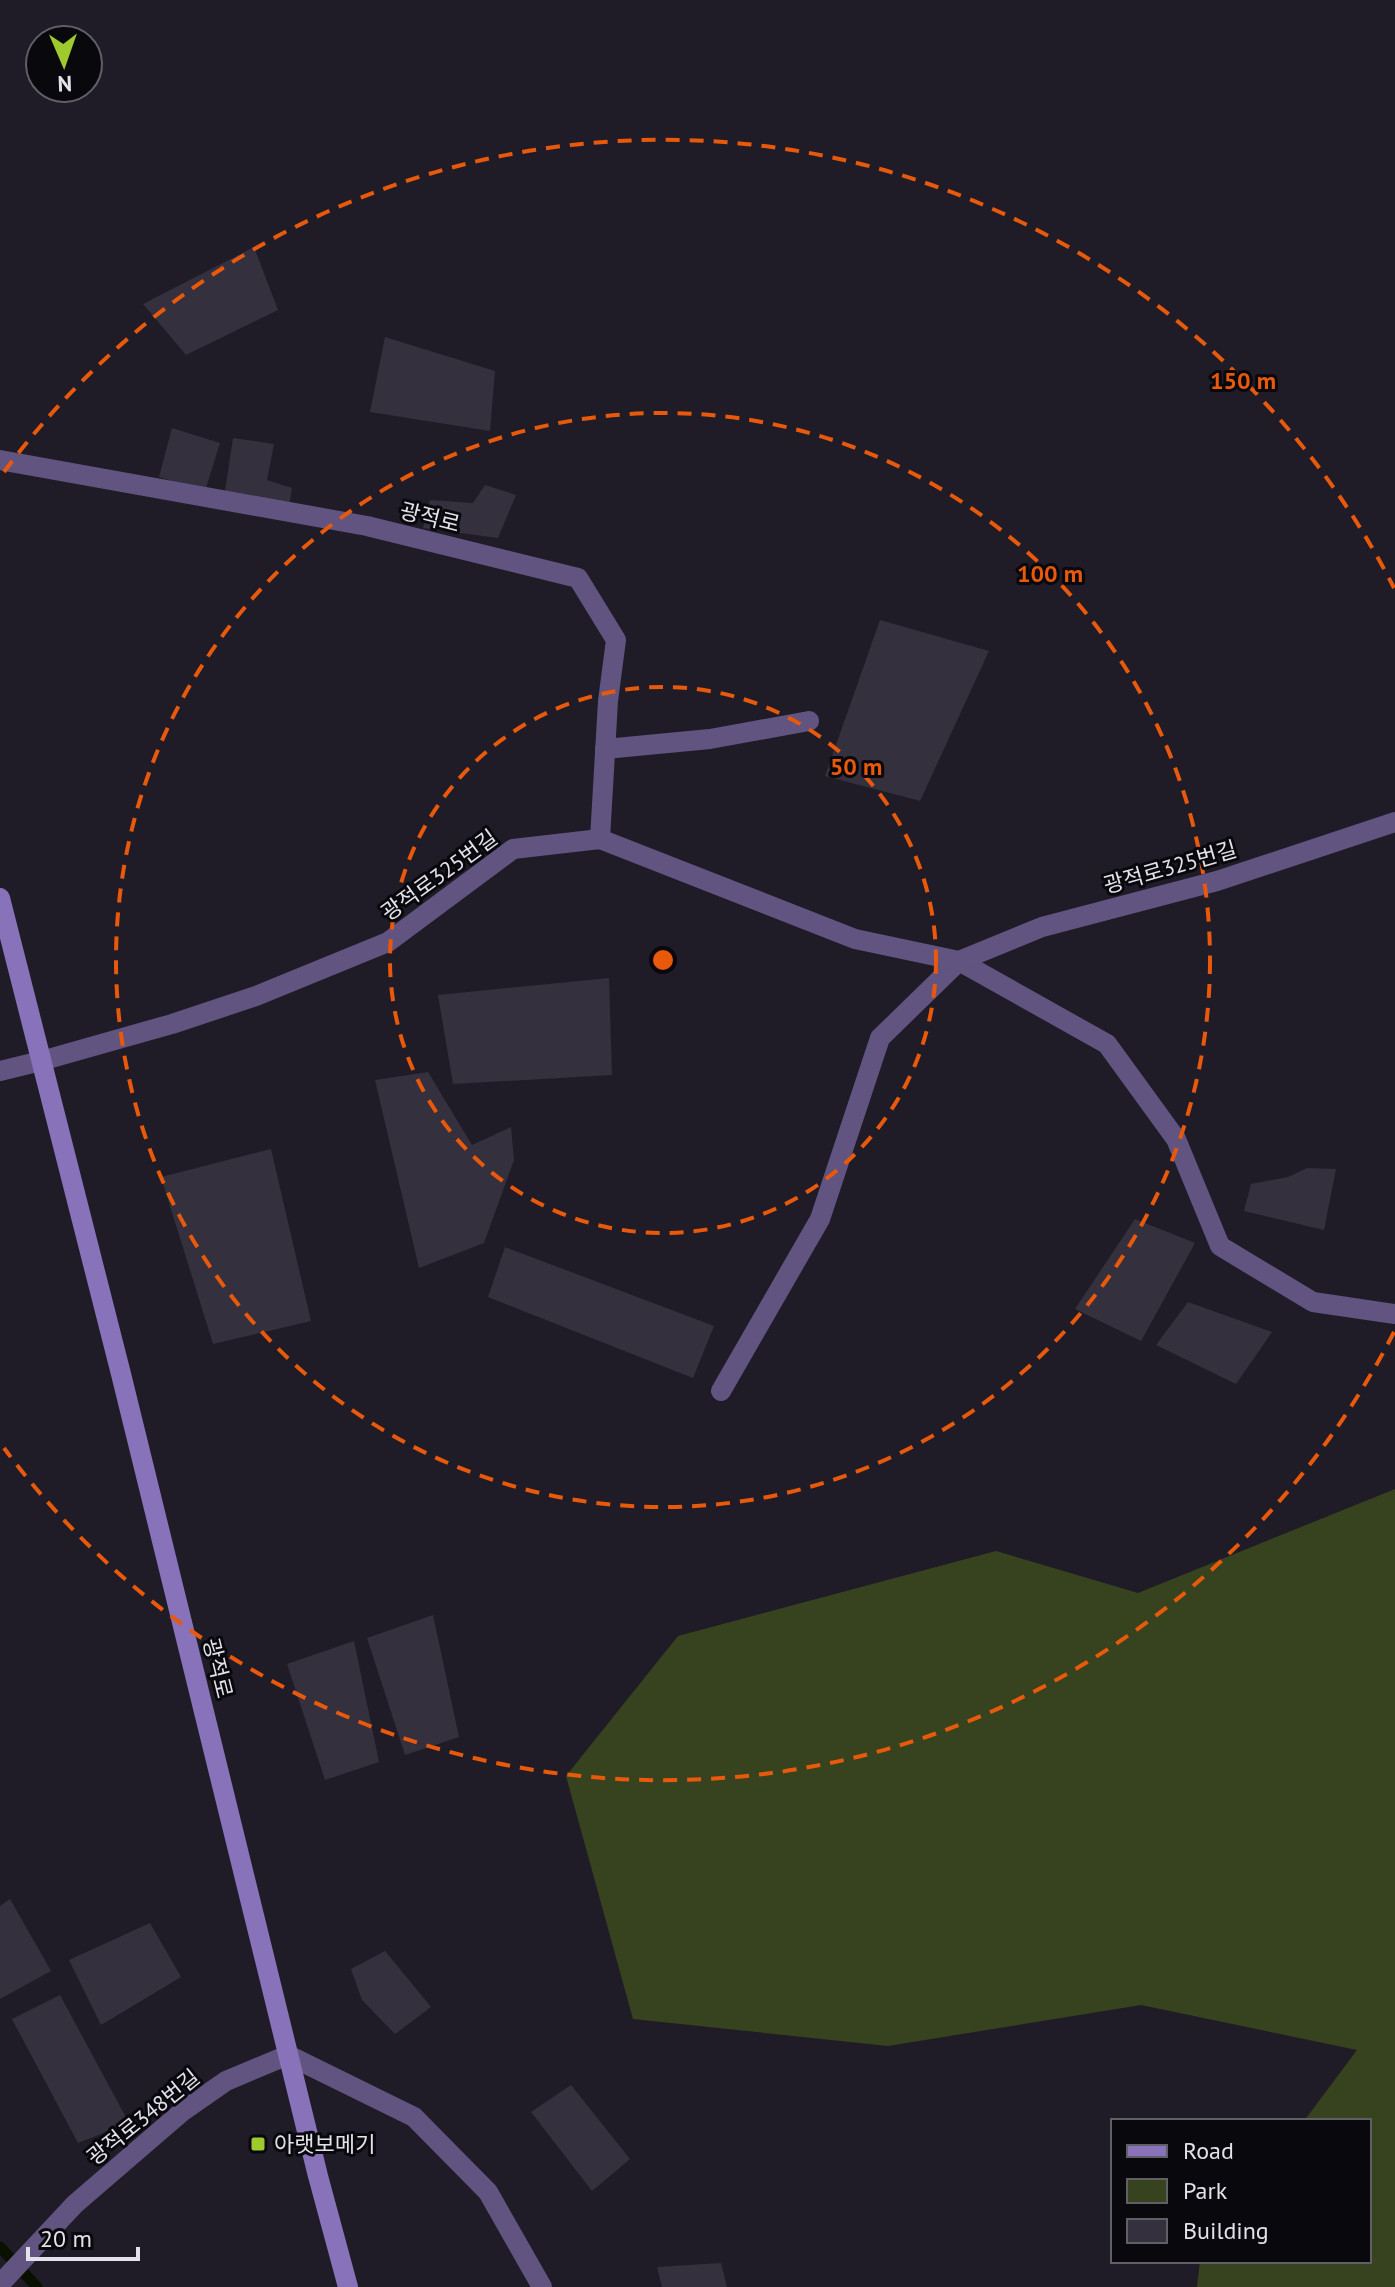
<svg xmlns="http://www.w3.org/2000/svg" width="1395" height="2287" font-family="'PT Sans','Noto Sans KR',sans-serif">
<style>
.green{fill:#37431e}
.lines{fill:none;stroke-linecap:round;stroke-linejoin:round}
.stream{stroke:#0a1000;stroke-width:11}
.building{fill:#34303d}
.lane{stroke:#615480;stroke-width:20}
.street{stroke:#615480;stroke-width:20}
.secondary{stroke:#8872b9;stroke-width:20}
.ring{fill:none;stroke:#e8590c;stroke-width:4;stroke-dasharray:14 10}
.poi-dot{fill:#9eca2e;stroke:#09080d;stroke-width:3}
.labels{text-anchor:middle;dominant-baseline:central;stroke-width:6;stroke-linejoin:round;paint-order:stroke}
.street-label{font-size:22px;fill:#e3e1e9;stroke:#09080d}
.poi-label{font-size:22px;fill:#e3e1e9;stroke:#09080d;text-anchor:start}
.centre{fill:#e8590c;stroke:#09080d;stroke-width:4}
.ring-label{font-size:24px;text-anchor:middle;font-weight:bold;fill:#e8590c;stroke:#09080d;stroke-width:6;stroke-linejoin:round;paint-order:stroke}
</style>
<rect width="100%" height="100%" fill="#1f1c28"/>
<!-- green -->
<polygon class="green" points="1395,1489 1395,2287 1197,2287 1200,2261 1369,2261 1369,2121 1304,2121 1357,2050 1141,2005 888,2046 633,2019 566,1776 678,1636 996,1551 1138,1593"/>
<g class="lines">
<!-- stream -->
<polyline class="stream" points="0,2247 37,2287"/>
</g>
<!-- building -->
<g class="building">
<polygon points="254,247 278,310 186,355 143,304"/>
<polygon points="385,337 495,371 490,431 370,412"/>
<polygon points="172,428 220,443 205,491 159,477"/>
<polygon points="233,438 274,444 267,480 292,488 289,507 225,491"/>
<polygon points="485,485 516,495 498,538 423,528 430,500 473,503"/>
<polygon points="880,620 989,651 920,801 825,776"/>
<polygon points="609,978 612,1075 453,1084 438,995"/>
<polygon points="428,1072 472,1145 511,1127 514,1160 484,1243 419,1268 375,1080"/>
<polygon points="271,1149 311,1321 213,1344 161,1177"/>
<polygon points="1307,1168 1336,1169 1324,1230 1244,1211 1251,1184 1288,1177"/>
<polygon points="1135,1219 1195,1243 1141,1341 1075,1309"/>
<polygon points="505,1247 714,1326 693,1378 488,1297"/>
<polygon points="1188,1302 1272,1332 1236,1384 1156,1345"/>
<polygon points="433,1615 459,1737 405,1755 367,1638"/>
<polygon points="354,1641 379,1762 325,1780 287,1664"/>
<polygon points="10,1899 51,1971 0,1999 0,1906"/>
<polygon points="150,1923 181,1977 101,2025 69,1960"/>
<polygon points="385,1951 431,2007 395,2034 362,2000 351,1969"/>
<polygon points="60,1995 129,2123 78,2143 12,2019"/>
<polygon points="571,2085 630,2159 592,2191 531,2112"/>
<polygon points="721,2263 727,2287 662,2287 657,2267"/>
</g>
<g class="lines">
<!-- lane -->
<g class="lane">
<polyline points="605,749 710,739 809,721"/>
<polyline points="721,1391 820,1219 880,1038 959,961"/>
</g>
<!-- street -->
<g class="street">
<polyline points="0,460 367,526 578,578 616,640 608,701 600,839"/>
<polyline points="959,961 1107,1044 1176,1139 1220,1246 1313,1302 1395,1314"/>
<polyline points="0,1071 41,1061 172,1024 256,996 388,942 513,849 600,839 855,939 959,961 1042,927 1217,881 1395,822"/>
<polyline points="0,2284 75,2204 183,2111 226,2081 288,2055 414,2117 488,2192 542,2287"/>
</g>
<!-- secondary -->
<polyline class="secondary" points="0,898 121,1374 318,2176 348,2287"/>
</g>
<!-- distance rings -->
<g class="ring">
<circle cx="663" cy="960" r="273"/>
<circle cx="663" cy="960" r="547"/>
<path d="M1394 1332A820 820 0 0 1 4 1448M4 472A820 820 0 0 1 1394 588"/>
</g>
<!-- markers -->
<rect class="poi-dot" x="250" y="2136" width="16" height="16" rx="4"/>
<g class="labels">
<!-- street labels -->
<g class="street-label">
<text transform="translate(430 517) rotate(14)">광적로</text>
<text transform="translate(1170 867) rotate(-16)">광적로325번길</text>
<text transform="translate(439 875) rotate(-36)">광적로325번길</text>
<text transform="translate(218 1668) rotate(76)">광적로</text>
<text transform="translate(143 2117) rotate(-39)">광적로348번길</text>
</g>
<!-- poi labels -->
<g class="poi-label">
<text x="274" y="2144">아랫보메기</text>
</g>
</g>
<circle cx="663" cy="960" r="12" class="centre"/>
<g class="ring-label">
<text x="1243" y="389">150 m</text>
<text x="1050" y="582">100 m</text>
<text x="856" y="775">50 m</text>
</g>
<!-- legend -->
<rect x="1111" y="2119" width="260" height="144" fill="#09080d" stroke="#605f65" stroke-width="2"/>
<rect x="1127" y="2145" width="40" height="12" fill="#8872b9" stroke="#605f65" stroke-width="2"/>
<text x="1183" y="2159" font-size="24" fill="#e3e1e9">Road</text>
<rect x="1127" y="2179" width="40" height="24" fill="#37431e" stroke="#605f65" stroke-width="2"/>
<text x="1183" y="2199" font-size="24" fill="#e3e1e9">Park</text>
<rect x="1127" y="2219" width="40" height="24" fill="#34303d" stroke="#605f65" stroke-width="2"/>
<text x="1183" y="2239" font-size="24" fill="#e3e1e9">Building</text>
<!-- north arrow -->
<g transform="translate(64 64) rotate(178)"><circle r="38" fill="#09080d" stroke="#605f65" stroke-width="2"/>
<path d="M0-6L14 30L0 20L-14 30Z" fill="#9eca2e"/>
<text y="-12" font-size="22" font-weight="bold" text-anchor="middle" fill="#e3e1e9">N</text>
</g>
<!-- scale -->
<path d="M28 2247v12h110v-12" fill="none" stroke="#e3e1e9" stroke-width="4"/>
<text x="40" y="2247" font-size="24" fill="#e3e1e9" stroke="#09080d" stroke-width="6" paint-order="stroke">20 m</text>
</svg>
